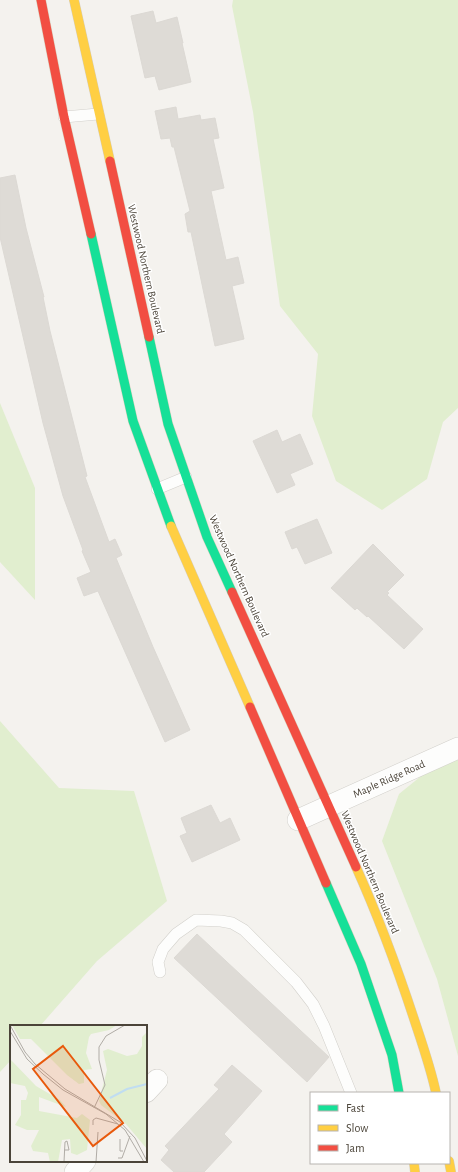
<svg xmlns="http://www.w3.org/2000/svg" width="458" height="1172" font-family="'Alegreya Sans',sans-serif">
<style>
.green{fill:#e1eecf}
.building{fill:#dedbd6;stroke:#dcd9d4}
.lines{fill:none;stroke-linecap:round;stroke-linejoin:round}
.lane-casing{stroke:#d2d0cb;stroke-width:12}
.street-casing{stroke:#d2d0cb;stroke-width:22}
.fast-casing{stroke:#d6cebb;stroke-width:10}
.slow-casing{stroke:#d6cebb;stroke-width:10}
.jam-casing{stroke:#d6cebb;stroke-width:10}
.lane{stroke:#fdfdfc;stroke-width:11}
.street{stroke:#fdfdfc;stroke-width:21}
.fast{stroke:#16e098;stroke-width:9}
.slow{stroke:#ffcf43;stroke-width:9}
.jam{stroke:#f24e42;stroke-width:9}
.labels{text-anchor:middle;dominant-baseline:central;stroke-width:3;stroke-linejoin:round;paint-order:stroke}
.street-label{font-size:11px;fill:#4b4439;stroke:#fff}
.inset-river{fill:none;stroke:#c0ddf1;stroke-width:2}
.inset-road{fill:none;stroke:#b0aca6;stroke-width:1}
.view{fill:#e8590c;fill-opacity:0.15;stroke:#e8590c;stroke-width:2}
.inset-edge{fill:none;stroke:#4b4439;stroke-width:2}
</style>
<rect width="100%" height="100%" fill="#f4f2ee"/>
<!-- green -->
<g class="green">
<polygon points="233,0 458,0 458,408 443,422 427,479 382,510 336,481 312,416 318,354 280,306 253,112 232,6"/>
<polygon points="0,403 35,488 35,600 0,562"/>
<polygon points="0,721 59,788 134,791 167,901 97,961 40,1026 11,1026 11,1060 0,1072"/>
<polygon points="458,748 458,1056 437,979 382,841 399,794 452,751"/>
</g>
<!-- building -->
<g class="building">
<polygon points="153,11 156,23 177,17 183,43 182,43 191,82 159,90 155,76 145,78 131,16"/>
<polygon points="176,107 178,119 200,115 201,120 215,118 219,138 213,139 224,188 211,191 226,260 238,257 244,283 232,286 244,339 215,346 191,232 188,232 185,214 190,211 174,147 172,147 170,138 161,139 155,111"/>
<polygon points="15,175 26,228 44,297 43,297 50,331 87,476 85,477 109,542 115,539 122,555 116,558 153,647 190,730 165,742 98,591 84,596 77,578 91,572 82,551 83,550 63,496 43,423 0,237 0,178"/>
<polygon points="277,430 282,442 300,434 313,464 290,474 295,485 277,493 253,441"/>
<polygon points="317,519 332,553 305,564 297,547 292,549 285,532"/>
<polygon points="373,544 404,575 387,592 389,593 387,595 423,629 404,649 368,616 367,617 357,608 355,610 331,588"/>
<polygon points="211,805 220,823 230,818 240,840 192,862 180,836 187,833 181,818"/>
<polygon points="197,934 329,1057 307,1082 174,958"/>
<polygon points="232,1065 262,1091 224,1134 232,1142 204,1172 174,1172 161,1160 169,1150 165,1146 219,1089 214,1085"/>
</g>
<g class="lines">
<defs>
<g id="lane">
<polyline points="64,117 98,114"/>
<polyline points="157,489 186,477"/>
<polyline points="160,972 158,962 163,949 176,934 196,920 221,921 232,923 244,930 296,982 313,1004 324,1026 351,1093"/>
</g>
<g id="street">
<polyline points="298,820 458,748"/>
<polyline points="146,1092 157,1080"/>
<polyline points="75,1172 85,1161"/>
</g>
<g id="fast">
<polyline points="91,234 133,421 171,526"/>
<polyline points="149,337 168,424 207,537 232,592"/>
<polyline points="326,883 361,964 392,1055 399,1093"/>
</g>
<g id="slow">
<polyline points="74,0 110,161"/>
<polyline points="171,526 250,707"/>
<path d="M356,867C379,918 398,970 415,1022C423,1046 431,1069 436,1093"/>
<polyline points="449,1161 451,1172"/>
<polyline points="414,1163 415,1172"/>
</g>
<g id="jam">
<polyline points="41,0 64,117 91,234"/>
<polyline points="110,161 149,337"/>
<polyline points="232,592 356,867"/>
<polyline points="250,707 326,883"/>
</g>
</defs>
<!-- lane casing -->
<use href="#lane" class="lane-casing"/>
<!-- street casing -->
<use href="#street" class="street-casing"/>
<!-- fast casing -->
<use href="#fast" class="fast-casing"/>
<!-- slow casing -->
<use href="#slow" class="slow-casing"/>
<!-- jam casing -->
<use href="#jam" class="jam-casing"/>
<!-- lane -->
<use href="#lane" class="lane"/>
<!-- street -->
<use href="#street" class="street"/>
<!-- fast -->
<use href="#fast" class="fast"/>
<!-- slow -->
<use href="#slow" class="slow"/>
<!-- jam -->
<use href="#jam" class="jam"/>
</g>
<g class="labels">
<!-- street labels -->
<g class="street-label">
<text transform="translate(146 269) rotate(77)">Westwood Northern Boulevard</text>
<text transform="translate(239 576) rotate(66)">Westwood Northern Boulevard</text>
<text transform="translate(389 779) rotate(-24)">Maple Ridge Road</text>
<text transform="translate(370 872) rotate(67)">Westwood Northern Boulevard</text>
</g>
</g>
<!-- overview -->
<g transform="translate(10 1025)">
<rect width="137" height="137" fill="#f4f2ee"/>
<path d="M2,0H107L99,5L81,9L79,12L76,28L82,44L74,45V58L69,59L57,50L21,14H10ZM137,7V124L116,99L91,80L89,76L97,45L93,26L98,24L117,31L127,29L132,21V12ZM0,34L26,61L50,75L56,82L29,72V86L67,93L72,89L80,95L77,125L67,130L61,128L60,114L52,115L48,137H40L38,128L23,126L21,121L29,105H17L5,100L11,90V75H16L18,68L15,61L0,58Z" fill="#e1eecf"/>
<path class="inset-river" d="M100,73L117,64L137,59"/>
<path class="inset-road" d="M0,0L15,27L25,39L55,64L110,97L125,113L137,136M0,6L17,34L33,49L53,65L96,89L115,105L134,137M84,83L95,60L89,35V22L96,11L115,0M83,100V95L86,93L108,99M110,114V126H113M108,133H112L120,111M54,137L55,117L57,116L59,125H54M86,137L88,107"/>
<path class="view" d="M53,21L113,98L83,121L23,44Z"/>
<rect width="137" height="137" class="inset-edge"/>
</g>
<!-- legend -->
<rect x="310" y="1092" width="140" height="72" fill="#ffffff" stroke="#b7b4b0"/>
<rect x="318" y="1105" width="20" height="6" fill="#16e098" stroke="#b7b4b0"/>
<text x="346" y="1112" font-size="12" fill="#4b4439">Fast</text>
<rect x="318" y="1125" width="20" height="6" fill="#ffcf43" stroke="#b7b4b0"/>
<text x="346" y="1132" font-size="12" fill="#4b4439">Slow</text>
<rect x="318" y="1145" width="20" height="6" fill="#f24e42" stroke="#b7b4b0"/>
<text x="346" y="1152" font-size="12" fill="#4b4439">Jam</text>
</svg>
